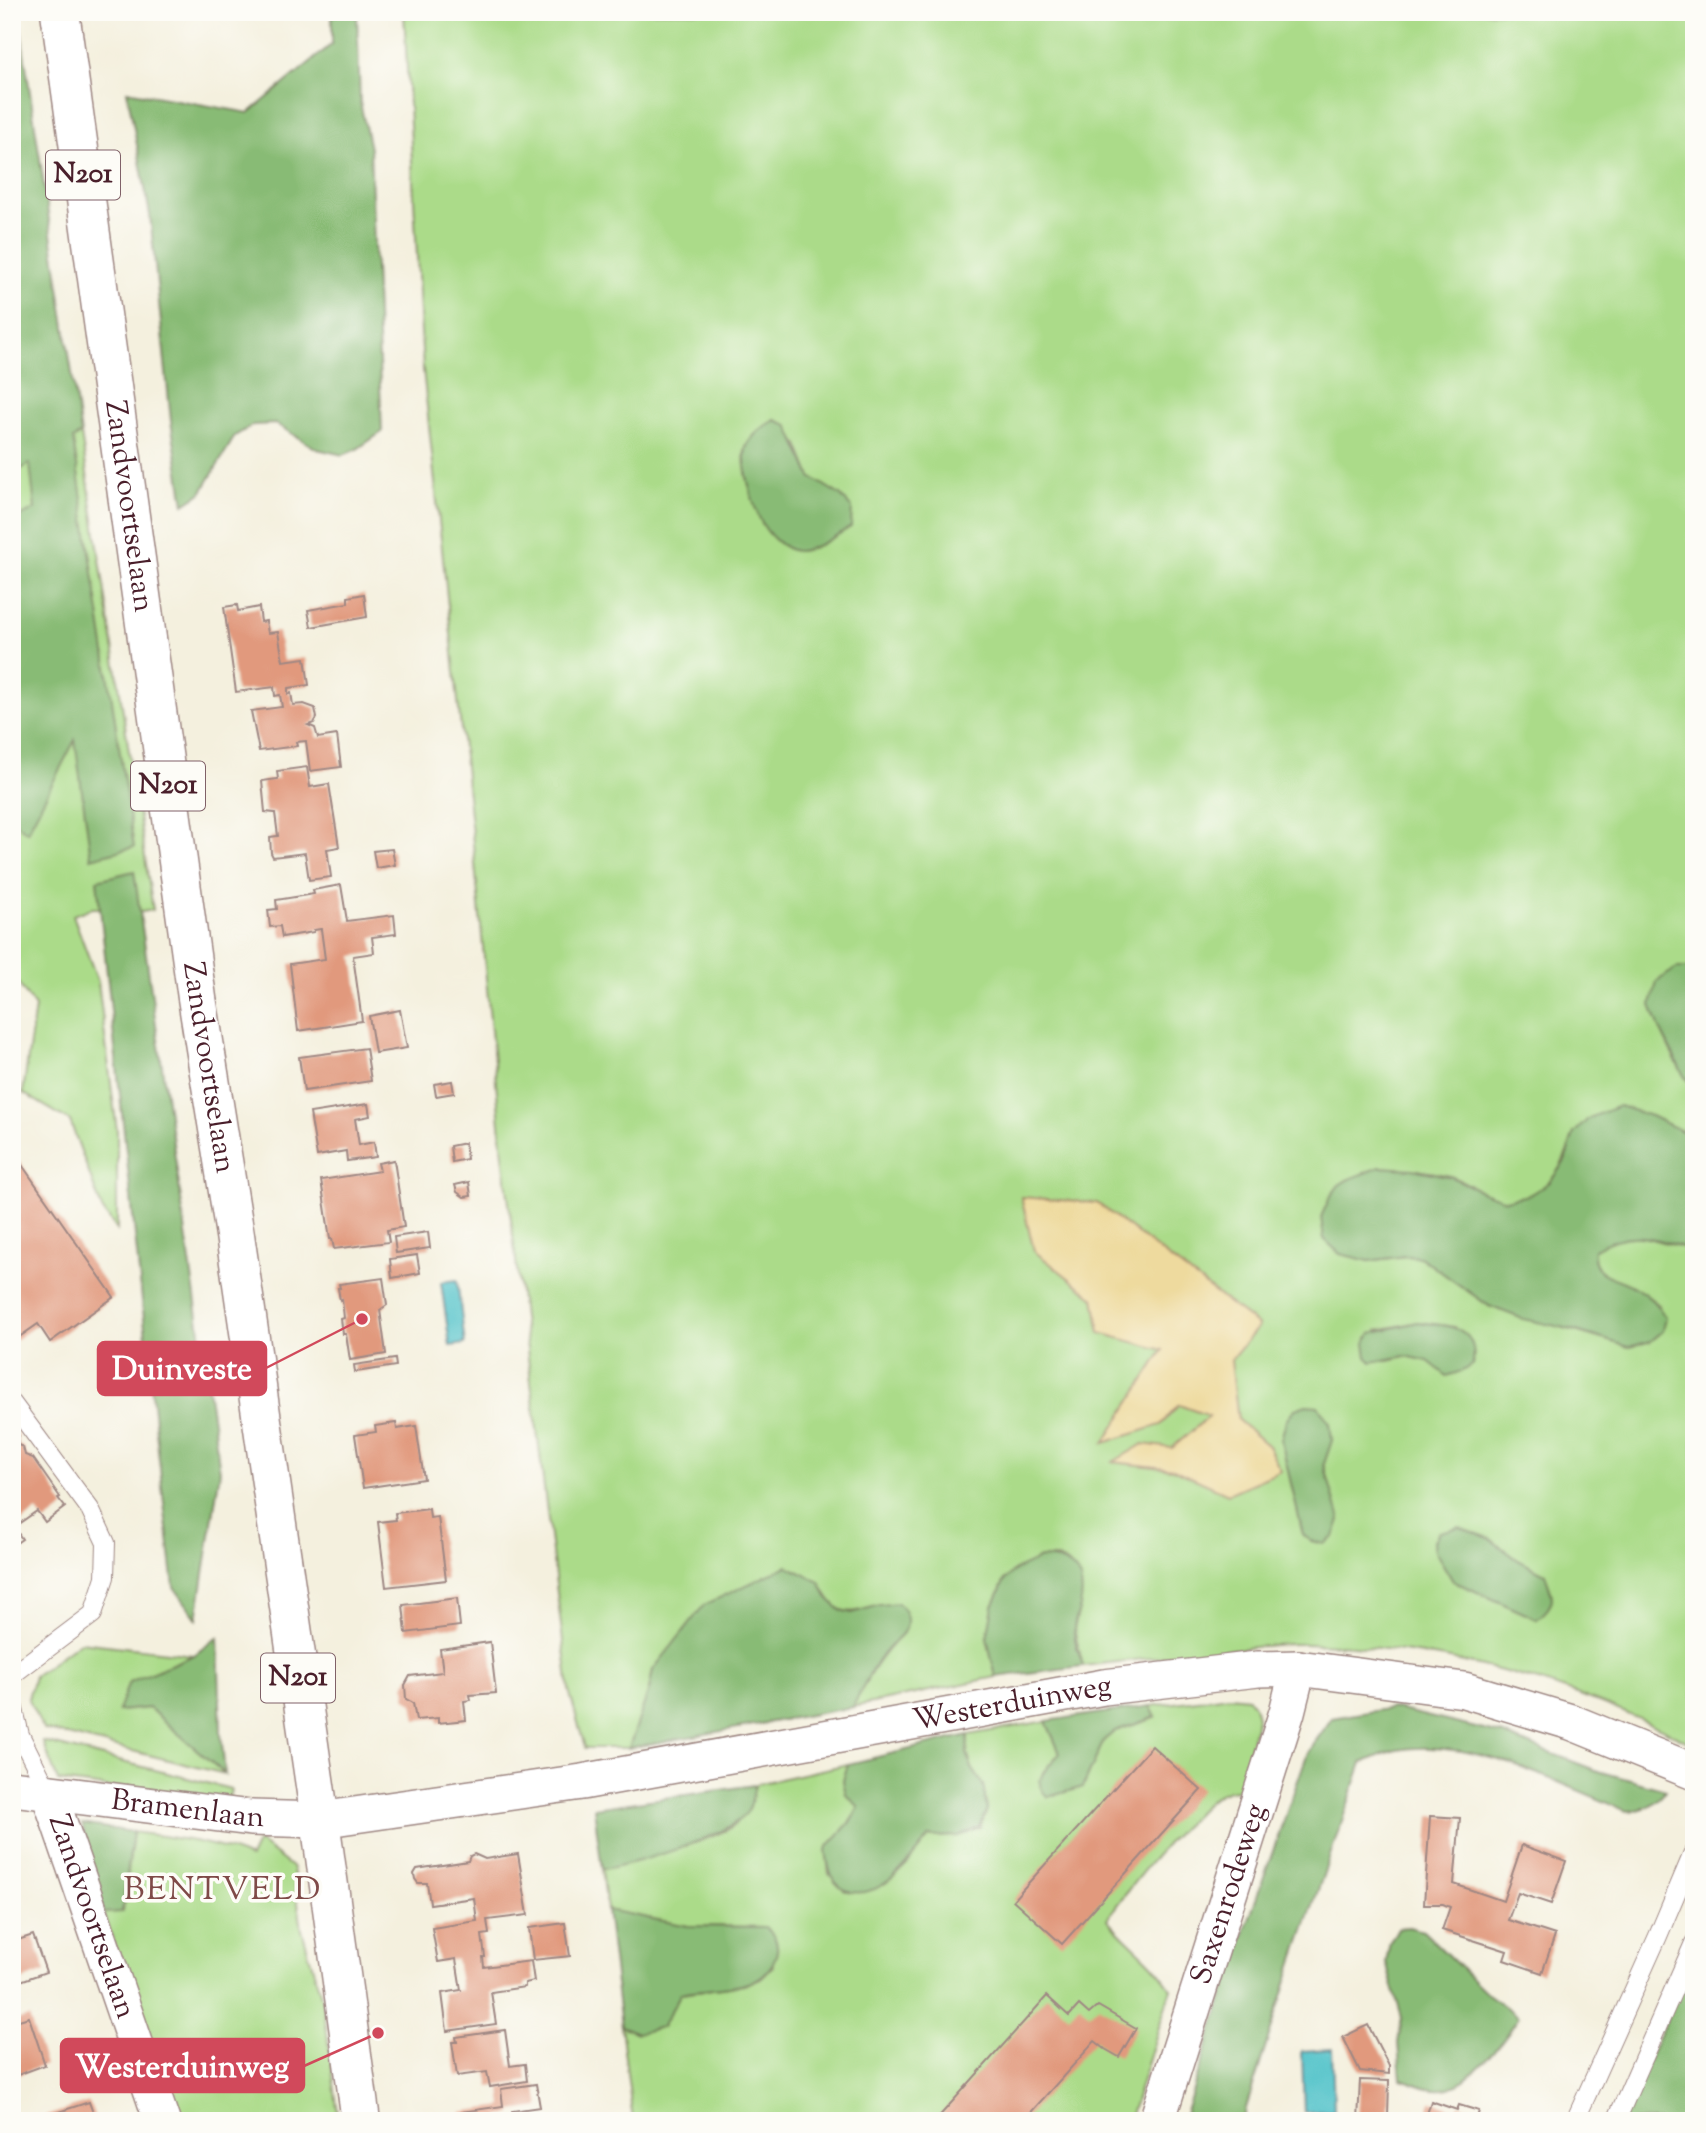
<svg xmlns="http://www.w3.org/2000/svg" width="1706" height="2133" font-family="'Sorts Mill Goudy',serif">
<style>
.green{fill:#abdb89;stroke:#7a7d5a;stroke-width:2;fill-rule:evenodd}
.forest{fill:#88bb75;stroke:#696d50;stroke-width:2}
.sand{fill:#eeda9e;stroke:#9c7c64;stroke-width:2}
.water{fill:#56c4cb;stroke:#50727b;stroke-width:2}
.building{fill:#e1997d}
.lines{fill:none;stroke-linecap:round;stroke-linejoin:round}
.lane-casing{stroke:#9f8884;stroke-width:20}
.street-casing{stroke:#9f8884;stroke-width:38}
.primary-casing{stroke:#9f8884;stroke-width:41}
.lane{stroke:#fff;stroke-width:18}
.street{stroke:#fff;stroke-width:35}
.primary{stroke:#fff;stroke-width:38}
.labels{text-anchor:middle;dominant-baseline:central;stroke-width:7;stroke-linejoin:round;paint-order:stroke}
.shield{fill:#fdfcf7;stroke:#806168;stroke-width:2}
.shield-label{font-size:28px;font-weight:bold;fill:#4a1f2b}
.street-label{font-size:30px;fill:#4a1f2b;stroke:#fdfcf7}
.quarter-label{font-size:33px;letter-spacing:2px;fill:#7f4a48;stroke:#fdfcf7}
.leader{fill:none;stroke:#d1495b;stroke-width:2.5}
.callout-dot{fill:#d1495b;stroke:#fdfcf7;stroke-width:2.5}
.callout{fill:#d1495b;stroke:#d1495b;stroke-width:2.5}
.callout-label{font-size:32px;text-anchor:middle;font-weight:bold;fill:#fff}
</style>
<rect width="100%" height="100%" fill="#fdfcf7"/>
<filter id="ink" filterUnits="userSpaceOnUse"><feTurbulence type="fractalNoise" baseFrequency=".0143" numOctaves="2"/><feDisplacementMap in="SourceGraphic" scale="14" xChannelSelector="R" yChannelSelector="G"/><feConvolveMatrix kernelMatrix="1 2 1 2 8 2 1 2 1" color-interpolation-filters="sRGB"/></filter>
<filter id="wash" filterUnits="userSpaceOnUse"><feTurbulence type="fractalNoise" baseFrequency=".00686" numOctaves="4" result="noise"/><feDisplacementMap in="SourceGraphic" scale="28" xChannelSelector="R" yChannelSelector="G"/><feGaussianBlur stdDeviation="1.57" result="paint"/><feColorMatrix in="noise" values="0 0 0 0 0 0 0 0 0 0 0 0 0 0 0 0 0 1.4 0 .05"/><feComposite in="paint" operator="in"/></filter>
<g filter="url(#wash)">
<rect width="100%" height="100%" fill="#f4f0de"/>
<!-- green -->
<g class="green">
<path d="M404,12H1694V968H1677L1651,1005C1662,1034 1674,1064 1694,1088V1137L1651,1116L1574,1133C1565,1161 1554,1190 1521,1197C1517,1197 1510,1200 1505,1200C1486,1198 1468,1181 1450,1176C1427,1170 1403,1169 1379,1167L1369,1261L1405,1256L1420,1257L1489,1306L1629,1347L1651,1341L1663,1331L1659,1305C1650,1298 1640,1290 1630,1285C1610,1275 1592,1277 1594,1248L1617,1237L1639,1236L1694,1250V1745C1572,1682 1432,1643 1295,1644C1276,1644 1256,1647 1237,1649C1185,1654 1134,1660 1083,1666L1074,1629L1080,1605L1081,1583L1069,1564L1057,1558H1040L1005,1579L994,1606L987,1638L996,1677L853,1707C868,1677 878,1657 903,1633L880,1605C845,1615 838,1618 820,1582L667,1653L653,1670L649,1690L629,1748H585L569,1690L503,1155L473,843L423,369ZM775,420L798,444L811,477L762,524C756,506 739,466 746,447C750,437 766,425 775,420ZM1418,1322L1455,1327L1428,1361L1406,1356L1384,1361L1377,1330ZM1295,1409L1332,1440L1324,1463L1330,1485L1303,1535L1281,1440L1286,1421ZM1489,1538L1518,1560L1545,1574L1537,1619L1453,1581L1435,1551L1434,1541Z"/>
<polygon points="12,191 52,451 81,434 153,910 137,913 112,908 92,908 73,915 98,982 117,1131 117,1230 102,1209 70,1121 23,1093 35,1007 12,975"/>
<polygon points="80,1642 194,1655 129,1682 119,1711 149,1708 225,1774 43,1729 28,1699 34,1676"/>
<path d="M1229,1696L1248,1698L1254,1705L1257,1717L1240,1790C1233,1790 1226,1791 1219,1794C1208,1800 1199,1810 1191,1819C1160,1849 1132,1883 1107,1919C1127,1943 1155,1962 1171,1989L1129,2121H633L621,2026L637,2033L662,2027L681,1993L744,1985L761,1978L773,1966L765,1927L688,1926L607,1910L602,1869C625,1866 721,1838 735,1824C742,1816 749,1795 754,1785H752L848,1764L843,1781L859,1807C852,1824 837,1834 826,1849L829,1874L845,1891L886,1882L907,1864L928,1837L958,1836L980,1827L987,1810L983,1785L972,1768L967,1754L968,1735L1046,1721L1060,1753L1043,1773L1048,1797L1083,1787L1104,1740L1115,1731L1156,1718L1150,1706Z"/>
<polygon points="43,1742 231,1789 228,1803 58,1781"/>
<path d="M133,1832C171,1838 214,1841 250,1858L258,1841L293,1868L302,1930L323,2003L339,2121H172L104,1913L123,1911Z"/>
</g>
<!-- forest -->
<g class="forest">
<polygon points="12,12 18,12 81,434 73,439 134,847 91,858 75,740 27,832 12,820 12,521 35,509 30,464 12,474"/>
<polygon points="332,12 357,12 360,102 370,149 382,432 357,449 343,455 317,449 276,424 253,425 235,436 201,493 184,504 171,421 150,215 127,91 249,113 332,44"/>
<path d="M775,420L788,425L811,477L840,495L852,508L851,527C837,535 814,551 797,551C783,550 769,535 763,525C754,510 740,461 747,446C752,435 765,425 775,420Z"/>
<polygon points="134,871 220,1471 197,1619 174,1587 161,1478 97,880"/>
<polygon points="1677,968 1694,968 1694,1088 1684,1076 1661,1031 1651,1005 1657,981"/>
<path d="M1619,1106L1651,1116L1694,1137V1250C1652,1239 1635,1227 1594,1249C1591,1279 1615,1275 1634,1287C1648,1295 1658,1304 1666,1318L1663,1331L1651,1341L1629,1347L1570,1329L1523,1319L1489,1306L1420,1257L1405,1256L1369,1261L1340,1254L1324,1239L1321,1217L1330,1197L1339,1185L1347,1180L1379,1167L1413,1169L1452,1177L1483,1192L1505,1200L1529,1195L1550,1182L1565,1161L1574,1133L1589,1118Z"/>
<path d="M1418,1322C1446,1326 1479,1324 1473,1364L1462,1371L1447,1376L1428,1361L1406,1356L1372,1362L1367,1357L1365,1343L1371,1333Z"/>
<polygon points="1306,1405 1318,1406 1330,1423 1332,1440 1324,1464 1340,1520 1334,1537 1324,1544 1311,1541 1303,1535 1281,1440 1286,1421 1295,1409"/>
<path d="M1459,1527L1489,1538L1518,1560L1545,1574C1553,1596 1558,1603 1537,1619L1453,1581L1435,1551L1434,1541L1439,1532Z"/>
<path d="M1040,1558C1073,1559 1087,1573 1080,1607C1078,1614 1074,1622 1074,1629C1073,1640 1080,1655 1083,1666L996,1677L987,1638L993,1606L1005,1580L1016,1569Z"/>
<path d="M787,1566L820,1582L827,1597L840,1610L852,1613L880,1605L898,1603C903,1608 908,1615 907,1623C906,1634 893,1641 887,1649C872,1667 863,1686 853,1707L629,1748L649,1690L653,1670L704,1605Z"/>
<polygon points="218,1637 221,1734 225,1774 149,1708 118,1711 129,1682 194,1655"/>
<path d="M1150,1706L1156,1717L1115,1731L1104,1740L1083,1787L1048,1797C1029,1781 1048,1767 1060,1753L1046,1721Z"/>
<path d="M1392,1708L1501,1734L1595,1770L1666,1790C1656,1805 1645,1810 1627,1811C1558,1783 1472,1737 1397,1750C1385,1752 1373,1759 1362,1763L1290,1971L1246,2108L1244,2121H1183L1238,1950L1308,1752L1332,1718Z"/>
<path d="M968,1735L967,1754L972,1768L983,1785L987,1810L979,1827L958,1836L929,1837C910,1860 885,1897 852,1892C830,1888 828,1866 826,1849C837,1834 852,1824 859,1807L846,1794L843,1781L848,1764Z"/>
<path d="M755,1785C753,1793 752,1804 748,1811C730,1837 634,1864 602,1869L594,1808Z"/>
<polygon points="82,1824 133,1832 122,1912 104,1913"/>
<path d="M607,1910L688,1926L765,1927C774,1934 780,1943 776,1955C764,1995 714,1985 681,1993L662,2027L637,2033L621,2026Z"/>
<path d="M1409,1927L1423,1931L1488,1994L1519,2017C1505,2038 1470,2086 1444,2089C1429,2091 1414,2083 1401,2079L1398,2043L1402,2018L1386,1962L1390,1942L1398,1928Z"/>
<polygon points="1694,1957 1694,2121 1621,2121"/>
</g>
<!-- sand -->
<polygon class="sand" points="1021,1197 1097,1203 1259,1326 1231,1360 1238,1420 1268,1446 1281,1471 1228,1494 1173,1469 1113,1462 1143,1444 1172,1448 1209,1416 1179,1405 1161,1425 1104,1443 1163,1350 1100,1333 1094,1298 1034,1251"/>
<!-- water -->
<g class="water">
<polygon points="457,1280 465,1344 450,1346 441,1282"/>
<polygon points="1332,2049 1334,2111 1304,2112 1302,2051"/>
</g>
<g id="blocks">
<!-- building -->
<g class="building">
<polygon points="364,594 367,617 311,627 308,610 348,603 348,597"/>
<polygon points="237,605 238,611 259,607 261,622 266,621 268,633 278,632 283,661 305,658 309,685 288,688 288,694 291,693 293,705 304,704 315,708 317,718 314,723 308,725 315,728 318,738 337,735 341,767 310,771 306,741 296,742 297,746 259,751 251,711 282,707 280,695 275,696 274,687 236,692 224,607"/>
<polygon points="307,767 310,787 329,784 339,847 327,849 331,877 309,880 305,853 273,857 271,853 270,837 278,836 275,813 265,812 262,781 278,779 277,771"/>
<polygon points="392,849 395,865 376,868 373,851"/>
<polygon points="341,885 347,921 394,915 396,934 372,937 374,953 353,956 362,1021 298,1031 290,964 325,959 321,929 314,930 314,932 282,937 280,926 270,927 268,910 277,909 276,900 314,894 313,890"/>
<polygon points="400,1010 407,1048 375,1053 369,1016"/>
<polygon points="366,1048 371,1081 304,1091 299,1057"/>
<polygon points="452,1081 454,1093 436,1096 434,1084"/>
<polygon points="368,1104 370,1116 355,1119 359,1145 374,1142 376,1157 347,1161 346,1151 317,1156 310,1113"/>
<polygon points="465,1143 467,1159 452,1162 450,1146"/>
<polygon points="394,1160 404,1227 387,1230 389,1242 334,1249 332,1239 330,1239 321,1180 380,1171 378,1163"/>
<polygon points="20,1162 114,1297 50,1342 38,1324 12,1342 12,1168"/>
<polygon points="469,1182 471,1196 464,1197 457,1192 455,1185"/>
<polygon points="428,1232 430,1248 396,1253 394,1237"/>
<polygon points="417,1255 420,1273 392,1278 390,1259"/>
<polygon points="383,1278 387,1305 380,1310 386,1354 350,1360 346,1334 343,1334 341,1319 344,1318 342,1299 340,1300 338,1288 340,1288 339,1284"/>
<polygon points="395,1359 396,1366 355,1372 354,1365"/>
<polygon points="396,1423 397,1429 416,1426 424,1479 363,1488 355,1435 376,1432 375,1426"/>
<polygon points="12,1427 19,1436 17,1438 18,1445 23,1447 25,1455 33,1458 60,1497 58,1498 65,1507 45,1522 37,1511 14,1527 22,1539 12,1546"/>
<polygon points="429,1509 430,1518 438,1517 446,1580 386,1587 378,1522 396,1520 395,1513"/>
<polygon points="457,1598 460,1626 406,1633 403,1605"/>
<polygon points="490,1642 496,1693 470,1695 471,1700 464,1701 466,1720 438,1723 438,1718 416,1720 413,1703 406,1699 405,1685 410,1676 443,1672 440,1649"/>
<polygon points="1152,1746 1201,1790 1062,1944 1013,1900"/>
<polygon points="1430,1816 1460,1818 1454,1884 1503,1901 1522,1845 1566,1861 1551,1904 1518,1893 1508,1920 1555,1935 1542,1973 1504,1960 1507,1951 1442,1930 1450,1907 1443,1904 1424,1904"/>
<polygon points="474,1854 485,1859 518,1854 528,1915 487,1920 489,1934 482,1935 485,1957 483,1957 484,1967 531,1961 534,1981 525,1983 525,1987 491,1992 496,2024 447,2031 442,1993 461,1990 456,1959 438,1962 432,1928 477,1921 474,1898 430,1904 427,1883 418,1883 415,1879 414,1874 417,1869 423,1868 468,1861 470,1856"/>
<polygon points="565,1923 570,1956 533,1960 529,1928"/>
<polygon points="33,1935 46,1972 12,1984 12,1942"/>
<polygon points="1047,1996 1069,2016 1079,2005 1089,2014 1098,2006 1136,2028 1119,2057 1105,2049 1095,2041 1023,2121 935,2121"/>
<polygon points="29,2017 45,2065 12,2077 12,2022"/>
<polygon points="1368,2025 1389,2066 1389,2074 1360,2071 1343,2037"/>
<polygon points="505,2030 510,2066 525,2064 527,2081 490,2087 487,2072 457,2076 452,2042 457,2042 456,2037"/>
<polygon points="1360,2080 1389,2081 1388,2117 1385,2117 1385,2121 1358,2121"/>
<polygon points="536,2084 540,2107 512,2111 512,2114 499,2116 500,2121 462,2121 461,2112 503,2106 501,2089"/>
<polygon points="1431,2101 1457,2110 1459,2105 1479,2111 1476,2121 1425,2121"/>
<polygon points="89,2102 96,2121 38,2121 37,2119"/>
</g>
</g>
</g>
<g filter="url(#ink)">
<use href="#blocks" fill-opacity="0" stroke="#9f8884" stroke-width="2"/>
<g class="lines">
<defs>
<g id="lane">
<polyline points="12,1403 90,1509 106,1543 105,1577 93,1614 12,1675"/>
<polyline points="12,1701 20,1735 49,1793"/>
<polyline points="1575,2121 1658,1936 1694,1851"/>
<polyline points="1616,2121 1694,1943"/>
</g>
<g id="street">
<path id="s1" d="M12,1788L251,1818L320,1820L582,1782L1104,1687L1258,1669L1298,1668L1464,1690L1571,1722L1694,1772"/>
<path id="s2" d="M49,1793L162,2121"/>
<path id="s3" d="M1157,2121L1287,1712L1298,1668"/>
</g>
<g id="primary">
<path id="s4" d="M60,12L197,998L235,1235L320,1820L361,2121"/>
</g>
</defs>
<!-- lane casing -->
<use href="#lane" class="lane-casing"/>
<!-- street casing -->
<use href="#street" class="street-casing"/>
<!-- primary casing -->
<use href="#primary" class="primary-casing"/>
<!-- lane -->
<use href="#lane" class="lane"/>
<!-- street -->
<use href="#street" class="street"/>
<!-- primary -->
<use href="#primary" class="primary"/>
</g>
</g>
<g class="labels">
<!-- shield labels -->
<g class="shield">
<rect x="46" y="150.5" width="74" height="49" rx="5"/>
<rect x="131" y="761.5" width="74" height="49" rx="5"/>
<rect x="261" y="1653.5" width="74" height="49" rx="5"/>
</g>
<g class="shield-label">
<text x="83" y="175">N201</text>
<text x="168" y="786">N201</text>
<text x="298" y="1678">N201</text>
</g>
<!-- street labels -->
<g class="street-label">
<text stroke="none"><textPath href="#s4" startOffset="499">Zandvoortselaan</textPath></text>
<text stroke="none"><textPath href="#s4" startOffset="1066">Zandvoortselaan</textPath></text>
<text stroke="none"><textPath href="#s1" startOffset="1012">Westerduinweg</textPath></text>
<text stroke="none"><textPath href="#s1" startOffset="177">Bramenlaan</textPath></text>
<text stroke="none"><textPath href="#s3" startOffset="238">Saxenrodeweg</textPath></text>
<text stroke="none"><textPath href="#s2" startOffset="131">Zandvoortselaan</textPath></text>
</g>
<!-- quarter labels -->
<g class="quarter-label">
<text x="223" y="1891">BENTVELD</text>
</g>
</g>
<!-- callouts -->
<path class="leader" d="M362 1319L266 1368M378 2033L304 2066"/>
<g class="callout-dot">
<circle cx="362" cy="1319" r="7"/>
<circle cx="378" cy="2033" r="7"/>
</g>
<g class="callout">
<rect x="98" y="1342" width="168" height="53" rx="7"/>
<rect x="61" y="2039" width="243" height="53" rx="7"/>
</g>
<g class="callout-label">
<text x="182" y="1379">Duinveste</text>
<text x="182" y="2077">Westerduinweg</text>
</g>
<!-- margin -->
<rect width="1706" height="2133" fill="none" stroke="#fdfcf7" stroke-width="42"/>
</svg>
